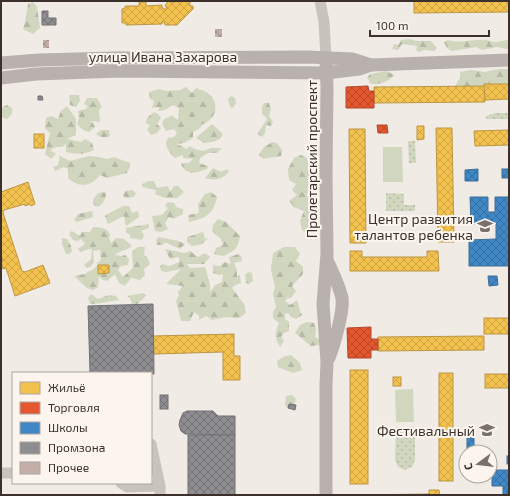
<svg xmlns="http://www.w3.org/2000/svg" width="510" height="496" font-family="'Exo 2',sans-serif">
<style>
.forest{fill:url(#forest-firs)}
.park{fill:url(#park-dots)}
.pitch{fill:#d1d6bf}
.homes{fill:url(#homes-cross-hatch);stroke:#bb9644}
.shops{fill:url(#shops-cross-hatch);stroke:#b14b2d}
.schools{fill:url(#schools-cross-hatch);stroke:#3e6e97}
.industry{fill:url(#industry-cross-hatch);stroke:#747173}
.building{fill:url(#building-cross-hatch)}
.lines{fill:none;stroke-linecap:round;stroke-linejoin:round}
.minor{stroke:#c9c3be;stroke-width:11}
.major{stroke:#b8b1ad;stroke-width:13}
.labels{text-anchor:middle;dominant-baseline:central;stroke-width:4;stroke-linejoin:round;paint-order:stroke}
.street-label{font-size:14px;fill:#3b302b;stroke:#fbf5ee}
.poi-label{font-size:14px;fill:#3b302b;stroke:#fbf5ee;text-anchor:end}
</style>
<defs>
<pattern id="forest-firs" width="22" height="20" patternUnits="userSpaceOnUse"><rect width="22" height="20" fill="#d1d6bf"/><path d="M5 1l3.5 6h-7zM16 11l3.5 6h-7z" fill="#b4b8a4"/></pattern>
<pattern id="park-dots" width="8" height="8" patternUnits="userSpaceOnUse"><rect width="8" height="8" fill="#d1d6bf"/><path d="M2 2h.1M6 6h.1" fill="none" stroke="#b4b8a4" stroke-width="1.8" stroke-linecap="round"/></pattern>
<pattern id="homes-cross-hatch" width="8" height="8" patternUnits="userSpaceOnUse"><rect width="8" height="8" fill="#f2c14e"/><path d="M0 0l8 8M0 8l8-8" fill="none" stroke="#d0a644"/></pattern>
<pattern id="shops-cross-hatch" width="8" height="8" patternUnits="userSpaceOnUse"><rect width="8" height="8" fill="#e4572e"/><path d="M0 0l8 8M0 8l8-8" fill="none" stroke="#ba4827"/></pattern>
<pattern id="schools-cross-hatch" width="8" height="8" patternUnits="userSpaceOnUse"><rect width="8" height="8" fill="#3f88c5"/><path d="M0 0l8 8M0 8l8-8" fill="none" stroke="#3670a0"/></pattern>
<pattern id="industry-cross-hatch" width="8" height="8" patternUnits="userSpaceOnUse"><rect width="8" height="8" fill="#8d8d92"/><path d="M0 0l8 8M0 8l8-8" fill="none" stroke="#747477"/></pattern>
<pattern id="building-cross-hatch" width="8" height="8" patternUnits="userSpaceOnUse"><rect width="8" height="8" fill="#c3afa7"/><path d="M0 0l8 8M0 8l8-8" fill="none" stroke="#a08f88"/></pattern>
</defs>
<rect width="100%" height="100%" fill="#f0ebe5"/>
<!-- forest -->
<g class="forest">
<polygon points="33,2 37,7 40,28 33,34 23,29 25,22 28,4"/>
<polygon points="410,39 416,41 431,41 437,48 434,51 425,50 418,52 416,50 417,46 402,44 398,50 392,49 394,44 398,45 401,40"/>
<path d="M448,40C461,44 474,39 487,40C490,41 493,42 496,42C501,41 504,40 509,40V50L497,47L482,50L476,47L452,51L447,48L444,42Z"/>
<polygon points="498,69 509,69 509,84 485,84 484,86 455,86 460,78 460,72 471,70 485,72"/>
<path d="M387,71L394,75C387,83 381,84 371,84L367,78L370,74Z"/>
<path d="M186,87L192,93L196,88C200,90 207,91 210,95C221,106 214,121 201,125L200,128L193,132V138L184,143L177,144L187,149L189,146L195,149L203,151L211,148H222L217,153H208L200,158L199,163L208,166L207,169C197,173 186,176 181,164L183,163H189L193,159L183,158V155L175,158C170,153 166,149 166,142L168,138L174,137L177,133L174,129L166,131L162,124L164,119L172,116L178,120L179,108L173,105L165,110L158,111L159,107L152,108L154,101L150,99L149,92L159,89L167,91L180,90Z"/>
<polygon points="69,95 79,95 80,101 76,107 70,105"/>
<polygon points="231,96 235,98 236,103 233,108 230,107 228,99"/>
<polygon points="87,98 97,98 102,107 99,110 100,122 90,121 93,123 95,127 89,132 83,130 77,124 79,118 78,111 86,109 88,106 84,104"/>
<path d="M264,103H269L271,109L269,116L273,122L271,126L266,125L265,133L262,137L258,134C260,128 265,124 267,118L262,114V107Z"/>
<polygon points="7,105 12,108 12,114 7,119 1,117 1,108"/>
<path d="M67,106L76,119V135L67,139L81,142L85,139L92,143L94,150C84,155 76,154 66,152V144L62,147H56L50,150L56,154L51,159L45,154L50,133L45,128L46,118L51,116L58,119L61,111Z"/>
<polygon points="154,112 158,114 161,118 157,124 161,128 157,133 151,135 147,129 150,125 145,123 148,117"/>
<polygon points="212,124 223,134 220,139 213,142 204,143 196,138"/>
<path d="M101,130H109L110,136C105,138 100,138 96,134Z"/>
<polygon points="272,142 277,143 282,150 281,156 263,159 259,155 263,148"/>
<polygon points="301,155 307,158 311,175 307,196 311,202 309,211 313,216 315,226 308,233 302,230 300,221 304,211 294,207 289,201 297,195 292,190 296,184 289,180 288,169 294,158"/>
<path d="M60,156L70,161L89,156L98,157L107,159L114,157L130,163V167L127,173L107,178L100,175C91,187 78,188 68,178V169L64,167L55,171L53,167L58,165Z"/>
<path d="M213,168L221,172L227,169L229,172C220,180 217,181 205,178Z"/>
<polygon points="148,181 154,181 157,188 168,186 170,192 174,186 178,186 184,192 177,198 165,198 155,194 156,190 142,187 142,184"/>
<polygon points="133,190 136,194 133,197 127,198 123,196 125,191"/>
<path d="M102,192L106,193C106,199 103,204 98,207L94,205L93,200L97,194Z"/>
<path d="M211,192L217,197C213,215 206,218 189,222L188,215L199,213L198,204L205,194Z"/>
<polygon points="168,202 174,203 176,207 183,209 183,214 173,219 169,217 165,223 168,229 161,232 155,231 152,216 162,215 168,208 165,206"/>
<path d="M123,206H129L132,213L138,211L139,217L126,226L124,216L108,224L105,216C111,211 117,210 123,206Z"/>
<polygon points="92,211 93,217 77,222 74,220 78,214"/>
<path d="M218,219L226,222L240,236C238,249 235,250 224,256L214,254L216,248L223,245L221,239L212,231L213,225Z"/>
<polygon points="149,224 149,228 141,231 144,235 142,240 130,238 130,235 126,232 126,228"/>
<path d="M93,227C100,228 108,227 110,235L109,238L111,243L116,238L124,239L132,246C126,251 120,250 115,255L121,256L125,255L129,259L128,265L121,266L118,270L123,277L133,268L132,251L138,247H145L144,255L147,257L150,264L144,269L145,275L140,280L131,278L125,286L119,283L115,274L109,279L108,281L103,280L99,276L98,287L93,290L87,288L74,276L85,274L89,271H91L97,266V263L101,260L100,250L93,251L94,261L90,267L87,268L84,265L91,259L92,249H89L80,252L78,249L85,244L81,239L78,241L73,240L70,235L69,239L70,232L72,231L80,236L82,232H90Z"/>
<polygon points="203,232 205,239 208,238 202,244 192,246 187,242 187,237"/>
<path d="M158,237L179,241L185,244L180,249C175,246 171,246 166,242L162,245H157L156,241Z"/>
<polygon points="62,238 67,239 71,246 72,252 69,254 66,254 62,244"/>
<path d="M284,247H295L300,254L296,261L303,267V274L292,286L296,291L291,298H288L285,301L290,305L297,300C299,305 299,310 302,315L296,319L291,317L288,313L285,314V319L289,322V331L284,333L281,337L284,341L280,347C274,337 275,333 279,323L273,318V312L276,307L273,294L275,287L271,270L273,253Z"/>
<polygon points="165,249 185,253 190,251 198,257 205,253 210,257 204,264 187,264 190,268 205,267 210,284 210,292 215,285 222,282 223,274 219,275 213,273 213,265 220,266 225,262 231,264 229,257 239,254 242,258 242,261 234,263 237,270 237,277 240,275 241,283 235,285 232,288 244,304 246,313 239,318 225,317 212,320 206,316 199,320 199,316 194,312 190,321 181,321 176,301 179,295 178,292 183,286 166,284 181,269 166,272 161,271 160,267 162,264 170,266 179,262 179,257 170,259"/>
<polygon points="248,272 252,273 253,281 249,284 246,283 245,275"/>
<polygon points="143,293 146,295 143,299 136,305 132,304 130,298 127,296"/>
<path d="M91,294L98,299L109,295L116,296L119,300C109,301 101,304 90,304L88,298Z"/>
<polygon points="307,322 314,323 316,329 315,337 319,339 319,345 311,346 295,333 300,325"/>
<polygon points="291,355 300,363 302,370 293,373 278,367 277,361 283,357"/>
<polygon points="292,395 296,399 294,405 289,404 288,408 285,405 286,396"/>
</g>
<!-- park -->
<g class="park">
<polygon points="495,113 509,113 509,119 486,119 486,116"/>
<polygon points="408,141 415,141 416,163 409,163"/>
<polygon points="386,193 404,194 404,205 415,205 415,211 386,211"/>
<polygon points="396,427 415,427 415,460 412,467 405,470 398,467 395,460"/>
</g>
<!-- pitch -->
<g class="pitch">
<polygon points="383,147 402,147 403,182 383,182"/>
<polygon points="413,389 414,422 396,422 395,390"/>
</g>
<!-- homes -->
<g class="homes">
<polygon points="168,1 171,2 190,1 190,6 193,6 193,9 177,25 165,25 164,22 162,22 162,24 126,25 126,23 122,23 122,9 125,8 125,6 139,6 139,2 146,2 146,6 162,5 162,8 164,8 165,10 167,8 165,6"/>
<polygon points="414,1 509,1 509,12 414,13"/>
<polygon points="484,84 509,84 509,99 485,100"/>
<polygon points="484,86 485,102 374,103 374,87"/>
<polygon points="417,126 424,126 424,139 417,140"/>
<polygon points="436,128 452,128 454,242 438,242"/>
<polygon points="349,129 365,129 366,243 350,243"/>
<polygon points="509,130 509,145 475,146 474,131"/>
<rect x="34" y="134" width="10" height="14"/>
<polygon points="28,182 35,204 31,206 30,204 25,206 25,204 4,210 3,213 22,271 25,272 43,265 50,283 15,296 6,268 3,269 1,261 3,261 1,254 1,192"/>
<polygon points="350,251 362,251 362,257 427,257 427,251 438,251 439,271 350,271"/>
<polygon points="98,265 109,265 109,273 98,274"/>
<rect x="484" y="318" width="25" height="16"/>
<polygon points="234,334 234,356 240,356 240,380 223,380 223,352 154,354 153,336"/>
<polygon points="484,336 484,350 378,351 378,337"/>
<rect x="350" y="370" width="18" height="114"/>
<rect x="439" y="373" width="14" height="108"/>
<rect x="485" y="374" width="24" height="14"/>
<rect x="393" y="377" width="8" height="9"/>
<polygon points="429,490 439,490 440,495 357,495 429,494"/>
</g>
<!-- shops -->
<g class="shops">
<polygon points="368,86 369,91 374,91 374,108 346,108 346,87"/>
<polygon points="377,125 387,125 388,133 378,133"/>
<polygon points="371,327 371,339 378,339 378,350 371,350 371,358 348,358 347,328"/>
</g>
<!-- schools -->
<g class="schools">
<polygon points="478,169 478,181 465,181 465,170"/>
<rect x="502" y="169" width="7" height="9"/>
<polygon points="470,197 488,197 488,212 495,212 495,197 509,197 509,266 469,266 469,240 496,239 496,224 471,224"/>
<polygon points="488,276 497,276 498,285 489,286"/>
<polygon points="467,437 474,438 474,452 467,452"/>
<rect x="507" y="456" width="2" height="8"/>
<polygon points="492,470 509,470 508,495 503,495 503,486 492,486"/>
</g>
<!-- industry -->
<g class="industry">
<polygon points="42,11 48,11 48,18 56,18 56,25 42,25"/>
<polygon points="38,96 42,96 43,100 38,100"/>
<polygon points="153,304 154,374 90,373 88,306"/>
<rect x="160" y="395" width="8" height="14"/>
<polygon points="289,404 296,405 295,410 288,408"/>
<polygon points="187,411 213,411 218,416 235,416 235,435 185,434 181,431 179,425 180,420 183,413"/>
<rect x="188" y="435" width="47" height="60"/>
</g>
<!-- building -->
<g class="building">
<rect x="215" y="29" width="7" height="8"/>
<rect x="43" y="40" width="6" height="8"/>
</g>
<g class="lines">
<!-- minor -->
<g class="minor">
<polyline points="320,1 324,22 326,58"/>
<polyline points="151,444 160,486 160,495"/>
<polyline points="1,473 13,473"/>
<polyline points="121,483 127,487 160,486"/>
</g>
<!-- major -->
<g class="major">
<polyline points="1,63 39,60 114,58 308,57 352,59 371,65"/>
<polyline points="1,78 36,74 120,71 326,73 359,69 371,65 509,60"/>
<path d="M327,260C333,273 339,285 342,298C344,311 334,345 329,358"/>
<polyline points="326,495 326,385 327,362 323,304 327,254 326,173 327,87 326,58"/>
</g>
</g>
<!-- icons -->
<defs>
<symbol id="school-bare" viewBox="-9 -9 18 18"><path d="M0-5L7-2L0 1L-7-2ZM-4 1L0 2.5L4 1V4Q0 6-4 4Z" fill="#7a716c" stroke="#fbf5ee" stroke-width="2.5" paint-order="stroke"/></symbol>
</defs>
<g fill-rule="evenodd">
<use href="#school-bare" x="474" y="215" width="22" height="22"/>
<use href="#school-bare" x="476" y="419" width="22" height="22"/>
</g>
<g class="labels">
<!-- street labels -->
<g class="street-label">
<text x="163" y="56">улица Ивана Захарова</text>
<text transform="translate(311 159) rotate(-90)">Пролетарский проспект</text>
</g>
<!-- poi labels -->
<g class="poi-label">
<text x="473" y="218">Центр развития<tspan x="473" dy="16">талантов ребенка</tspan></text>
<text x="475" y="430">Фестивальный</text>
</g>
</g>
<!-- border -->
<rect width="510" height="496" fill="none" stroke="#3b302b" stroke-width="4"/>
<!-- legend -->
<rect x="12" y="372" width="140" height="112" fill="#fbf5ee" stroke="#aea6a0"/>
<rect x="20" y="382" width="20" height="12" fill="#f2c14e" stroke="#aea6a0"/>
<text x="48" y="392" font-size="12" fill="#3b302b">Жильё</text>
<rect x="20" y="402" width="20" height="12" fill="#e4572e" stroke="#aea6a0"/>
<text x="48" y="412" font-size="12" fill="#3b302b">Торговля</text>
<rect x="20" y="422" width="20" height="12" fill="#3f88c5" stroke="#aea6a0"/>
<text x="48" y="432" font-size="12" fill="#3b302b">Школы</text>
<rect x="20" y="442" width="20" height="12" fill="#8d8d92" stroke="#aea6a0"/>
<text x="48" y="452" font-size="12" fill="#3b302b">Промзона</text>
<rect x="20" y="462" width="20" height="12" fill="#c3afa7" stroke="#aea6a0"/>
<text x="48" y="472" font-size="12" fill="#3b302b">Прочее</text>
<!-- north arrow -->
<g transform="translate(478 464) rotate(255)"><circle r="19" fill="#fbf5ee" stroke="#aea6a0"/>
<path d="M0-3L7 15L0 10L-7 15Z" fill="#7a716c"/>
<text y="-6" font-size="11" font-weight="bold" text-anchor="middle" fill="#3b302b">С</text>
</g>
<!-- scale -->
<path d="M370 30v6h119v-6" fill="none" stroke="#3b302b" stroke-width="2"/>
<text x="376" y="30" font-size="12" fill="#3b302b" stroke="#fbf5ee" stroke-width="3" paint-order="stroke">100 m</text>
</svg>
